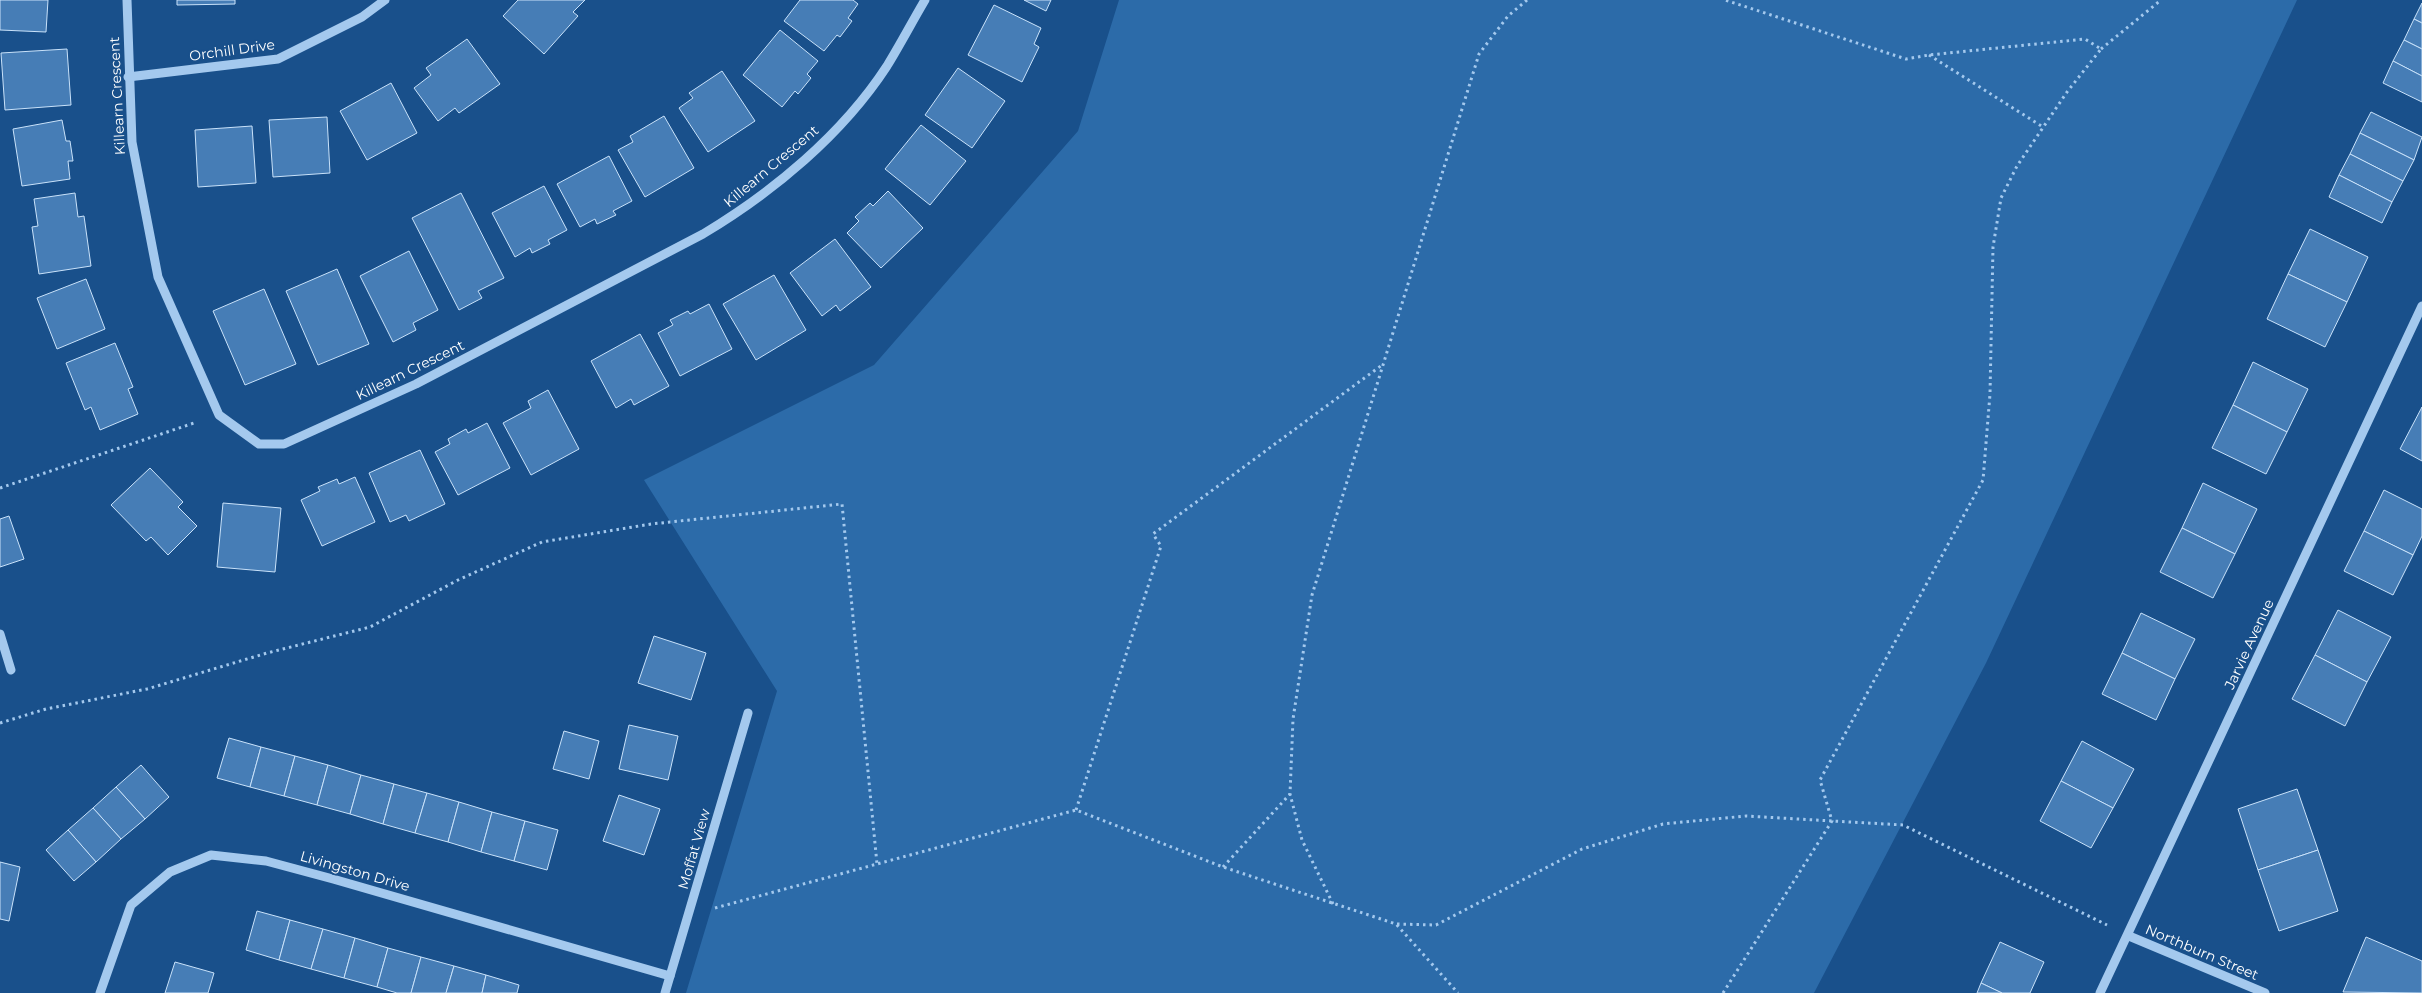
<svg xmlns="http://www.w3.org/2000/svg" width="2422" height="993" font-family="Montserrat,sans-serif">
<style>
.green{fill:#2c6ba9}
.building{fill:#467db6;stroke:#c9e2fa}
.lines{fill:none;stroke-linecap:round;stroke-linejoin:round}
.path{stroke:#a4c9ee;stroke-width:3;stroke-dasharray:2.5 4;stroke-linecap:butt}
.minor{stroke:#a4c9ee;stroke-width:9}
.labels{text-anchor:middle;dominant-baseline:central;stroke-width:4;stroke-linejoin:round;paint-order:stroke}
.street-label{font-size:14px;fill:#fff;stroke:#19508b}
</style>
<rect width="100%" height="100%" fill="#19508b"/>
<!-- green -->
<polygon class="green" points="1119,0 2297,0 1986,663 1814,993 686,993 777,691 644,480 874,365 1078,131"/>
<!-- building -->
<g class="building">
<polygon points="0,0 48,0 46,32 0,30"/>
<polygon points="177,0 235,0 235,4 177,5"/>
<polygon points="518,0 585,0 573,12 578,16 544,54 503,16"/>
<polygon points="800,0 853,0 858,4 848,18 852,21 840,37 837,35 824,51 784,21"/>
<polygon points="1024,0 1051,0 1046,11"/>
<polygon points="2422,3 2422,23 2414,19"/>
<polygon points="994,5 1041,28 1034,44 1039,47 1022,82 968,55"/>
<polygon points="2414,19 2422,23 2422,49 2404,40"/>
<polygon points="780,30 818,61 807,74 811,78 798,94 795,91 782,107 743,75"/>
<polygon points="467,39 500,84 459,113 455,108 438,121 414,88 431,75 426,68"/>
<polygon points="2404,40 2422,49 2422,76 2393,61"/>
<polygon points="67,49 71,105 5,110 1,53"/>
<polygon points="2393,61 2422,76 2422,102 2383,83"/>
<polygon points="958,68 1005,101 972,148 925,115"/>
<polygon points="722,71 755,121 708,152 679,108 693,98 689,93"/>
<polygon points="391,83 417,133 367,160 340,111"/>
<polygon points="2371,112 2422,137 2414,160 2360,133"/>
<polygon points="664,116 694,168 645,197 618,150 633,142 630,136"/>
<polygon points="327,117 330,173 273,177 269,120"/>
<polygon points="62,120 66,141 70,141 73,161 68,161 70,179 22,186 13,129"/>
<polygon points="921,125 966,161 930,205 885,169"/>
<polygon points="252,126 256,183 198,187 195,130"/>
<polygon points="2360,133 2414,160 2403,181 2350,154"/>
<polygon points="2350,154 2403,181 2392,202 2339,175"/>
<polygon points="609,156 632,201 613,211 616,215 597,224 595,219 580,227 557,184"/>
<polygon points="2339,175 2392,202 2382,223 2329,197"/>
<polygon points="544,186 567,230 548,240 550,244 532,253 530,248 515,257 492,213"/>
<polygon points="888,191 923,228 881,268 847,233 859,221 855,217 870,203 873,206"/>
<polygon points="75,193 78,217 84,216 91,266 39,274 32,227 38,226 34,199"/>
<polygon points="461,193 504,278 478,291 482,298 459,310 412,218"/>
<polygon points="2310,229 2368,257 2347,302 2288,274"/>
<polygon points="835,239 871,287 840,311 836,305 822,316 790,273"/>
<polygon points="409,251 438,310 413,323 416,330 393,342 360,276"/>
<polygon points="337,269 369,344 318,365 286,291"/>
<polygon points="2288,274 2347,302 2325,347 2267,319"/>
<polygon points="774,275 806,330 756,360 723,304"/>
<polygon points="86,279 105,329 57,349 37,298"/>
<polygon points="264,289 296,364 245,385 213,311"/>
<polygon points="709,304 732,349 680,376 658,333 673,325 670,320 688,311 690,314"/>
<polygon points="640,334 669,386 634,405 631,399 616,408 591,361"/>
<polygon points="115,343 133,387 128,389 138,414 100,430 91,407 85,410 66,363"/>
<polygon points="2253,362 2308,389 2287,432 2233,405"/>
<polygon points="548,390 579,449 531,475 503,423 531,408 528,401"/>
<polygon points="2233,405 2287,432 2266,474 2212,448"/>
<polygon points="2422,407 2422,461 2400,449"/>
<polygon points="487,423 510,468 458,495 435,452 450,444 448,439 466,429 468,433"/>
<polygon points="420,450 445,504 409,521 406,515 390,522 369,473"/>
<polygon points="150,468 183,502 178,507 197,526 168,555 151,537 146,541 111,505"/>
<polygon points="355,477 375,522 322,546 301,500 320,491 318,487 337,479 339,484"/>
<polygon points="2203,483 2257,509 2235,554 2182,528"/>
<polygon points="2384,490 2422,509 2422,536 2413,555 2364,531"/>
<polygon points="223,503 281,508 275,572 217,567"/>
<polygon points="9,516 24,559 0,567 0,519"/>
<polygon points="2182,528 2235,554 2213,598 2160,572"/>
<polygon points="2364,531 2413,555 2393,595 2344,571"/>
<polygon points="2338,610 2391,637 2367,682 2315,655"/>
<polygon points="2141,613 2195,639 2175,679 2122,653"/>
<polygon points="654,636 706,653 691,700 638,683"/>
<polygon points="2122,653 2175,679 2156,720 2102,694"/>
<polygon points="2315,655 2367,682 2345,726 2292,699"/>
<polygon points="629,725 678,736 668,780 619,769"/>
<polygon points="564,731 599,741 589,779 553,769"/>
<polygon points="229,738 261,747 250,787 217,778"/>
<polygon points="2082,741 2134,769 2113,808 2061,781"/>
<polygon points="261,747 295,756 284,796 250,787"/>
<polygon points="295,756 328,765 317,805 284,796"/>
<polygon points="141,765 169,797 145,819 116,787"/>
<polygon points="328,765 361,775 350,814 317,805"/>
<polygon points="361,775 394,784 383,824 350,814"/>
<polygon points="2061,781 2113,808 2091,848 2040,821"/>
<polygon points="394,784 427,793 415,833 383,824"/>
<polygon points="116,787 145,819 121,839 93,808"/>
<polygon points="2297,789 2318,850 2258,870 2238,809"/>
<polygon points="427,793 459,802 448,842 415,833"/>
<polygon points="619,795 660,809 644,855 603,841"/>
<polygon points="459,802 492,812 481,852 448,842"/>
<polygon points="93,808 121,839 96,862 68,830"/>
<polygon points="492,812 525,821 514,861 481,852"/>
<polygon points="525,821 558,830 547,870 514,861"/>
<polygon points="68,830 96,862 74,881 46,850"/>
<polygon points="2318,850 2338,911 2279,931 2258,870"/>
<polygon points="0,862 20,867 9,921 0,919"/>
<polygon points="257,911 290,920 279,960 246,950"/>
<polygon points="290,920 323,929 311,969 279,960"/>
<polygon points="323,929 355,938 344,978 311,969"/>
<polygon points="2366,937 2422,961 2422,993 2343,992"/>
<polygon points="355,938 388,948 377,987 344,978"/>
<polygon points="2000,942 2044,962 2030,993 2002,993 1981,983"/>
<polygon points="388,948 421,957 411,993 397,993 377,987"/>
<polygon points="421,957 454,966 446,993 411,993"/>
<polygon points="175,962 214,973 208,993 165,993"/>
<polygon points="454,966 486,975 482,993 446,993"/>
<polygon points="486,975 519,985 517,993 482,993"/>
<polygon points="1981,983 2002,993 1977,993"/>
</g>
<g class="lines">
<!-- path -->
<g class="path">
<polyline points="2101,49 2161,0"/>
<polyline points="1929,55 2043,127"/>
<polyline points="0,488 197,422"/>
<polyline points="0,723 46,709 147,689 267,653 370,627 458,580 542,542 651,524 842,504 877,864"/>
<polyline points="1076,810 1161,546 1153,534 1382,365"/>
<polyline points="1223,867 1290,794"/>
<polyline points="1333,904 1302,840 1290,794 1293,719 1312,595 1479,54 1508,16 1527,0"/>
<polyline points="715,908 1076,810 1223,867 1396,924 1458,993"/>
<polyline points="1397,924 1436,925 1582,849 1663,824 1746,816 1903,825 2107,925"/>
<polyline points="1723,993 1832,821 1820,780 1983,480 1990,394 1993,247 2001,198 2017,166 2067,92 2101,49 2085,39 1929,55 1906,59 1725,0"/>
</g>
<!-- minor -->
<g class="minor">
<path d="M127,0L132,142L158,277L219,415L259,444H284L416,384L703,234C773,192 842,135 887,66C900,45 912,22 925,0"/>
<polyline points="128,77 278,59 362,17 385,0"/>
<polyline points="0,634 11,670"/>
<polyline points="2129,936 2265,993"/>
<polyline points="100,993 131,905 170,872 211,855 266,861 333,879 670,976"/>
<polyline points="665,993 748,713"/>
<polyline points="2100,993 2422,306"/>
</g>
</g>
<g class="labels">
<!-- street labels -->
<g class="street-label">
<text transform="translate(232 50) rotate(-8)">Orchill Drive</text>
<text transform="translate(117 96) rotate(-93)">Killearn Crescent</text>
<text transform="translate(771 166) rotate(-40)">Killearn Crescent</text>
<text transform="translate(410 370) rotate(-26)">Killearn Crescent</text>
<text transform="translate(2249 644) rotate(-65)">Jarvie Avenue</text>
<text transform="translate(694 849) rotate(-74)">Moffat View</text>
<text transform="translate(355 871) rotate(16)">Livingston Drive</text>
<text transform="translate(2202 952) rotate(23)">Northburn Street</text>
</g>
</g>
</svg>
